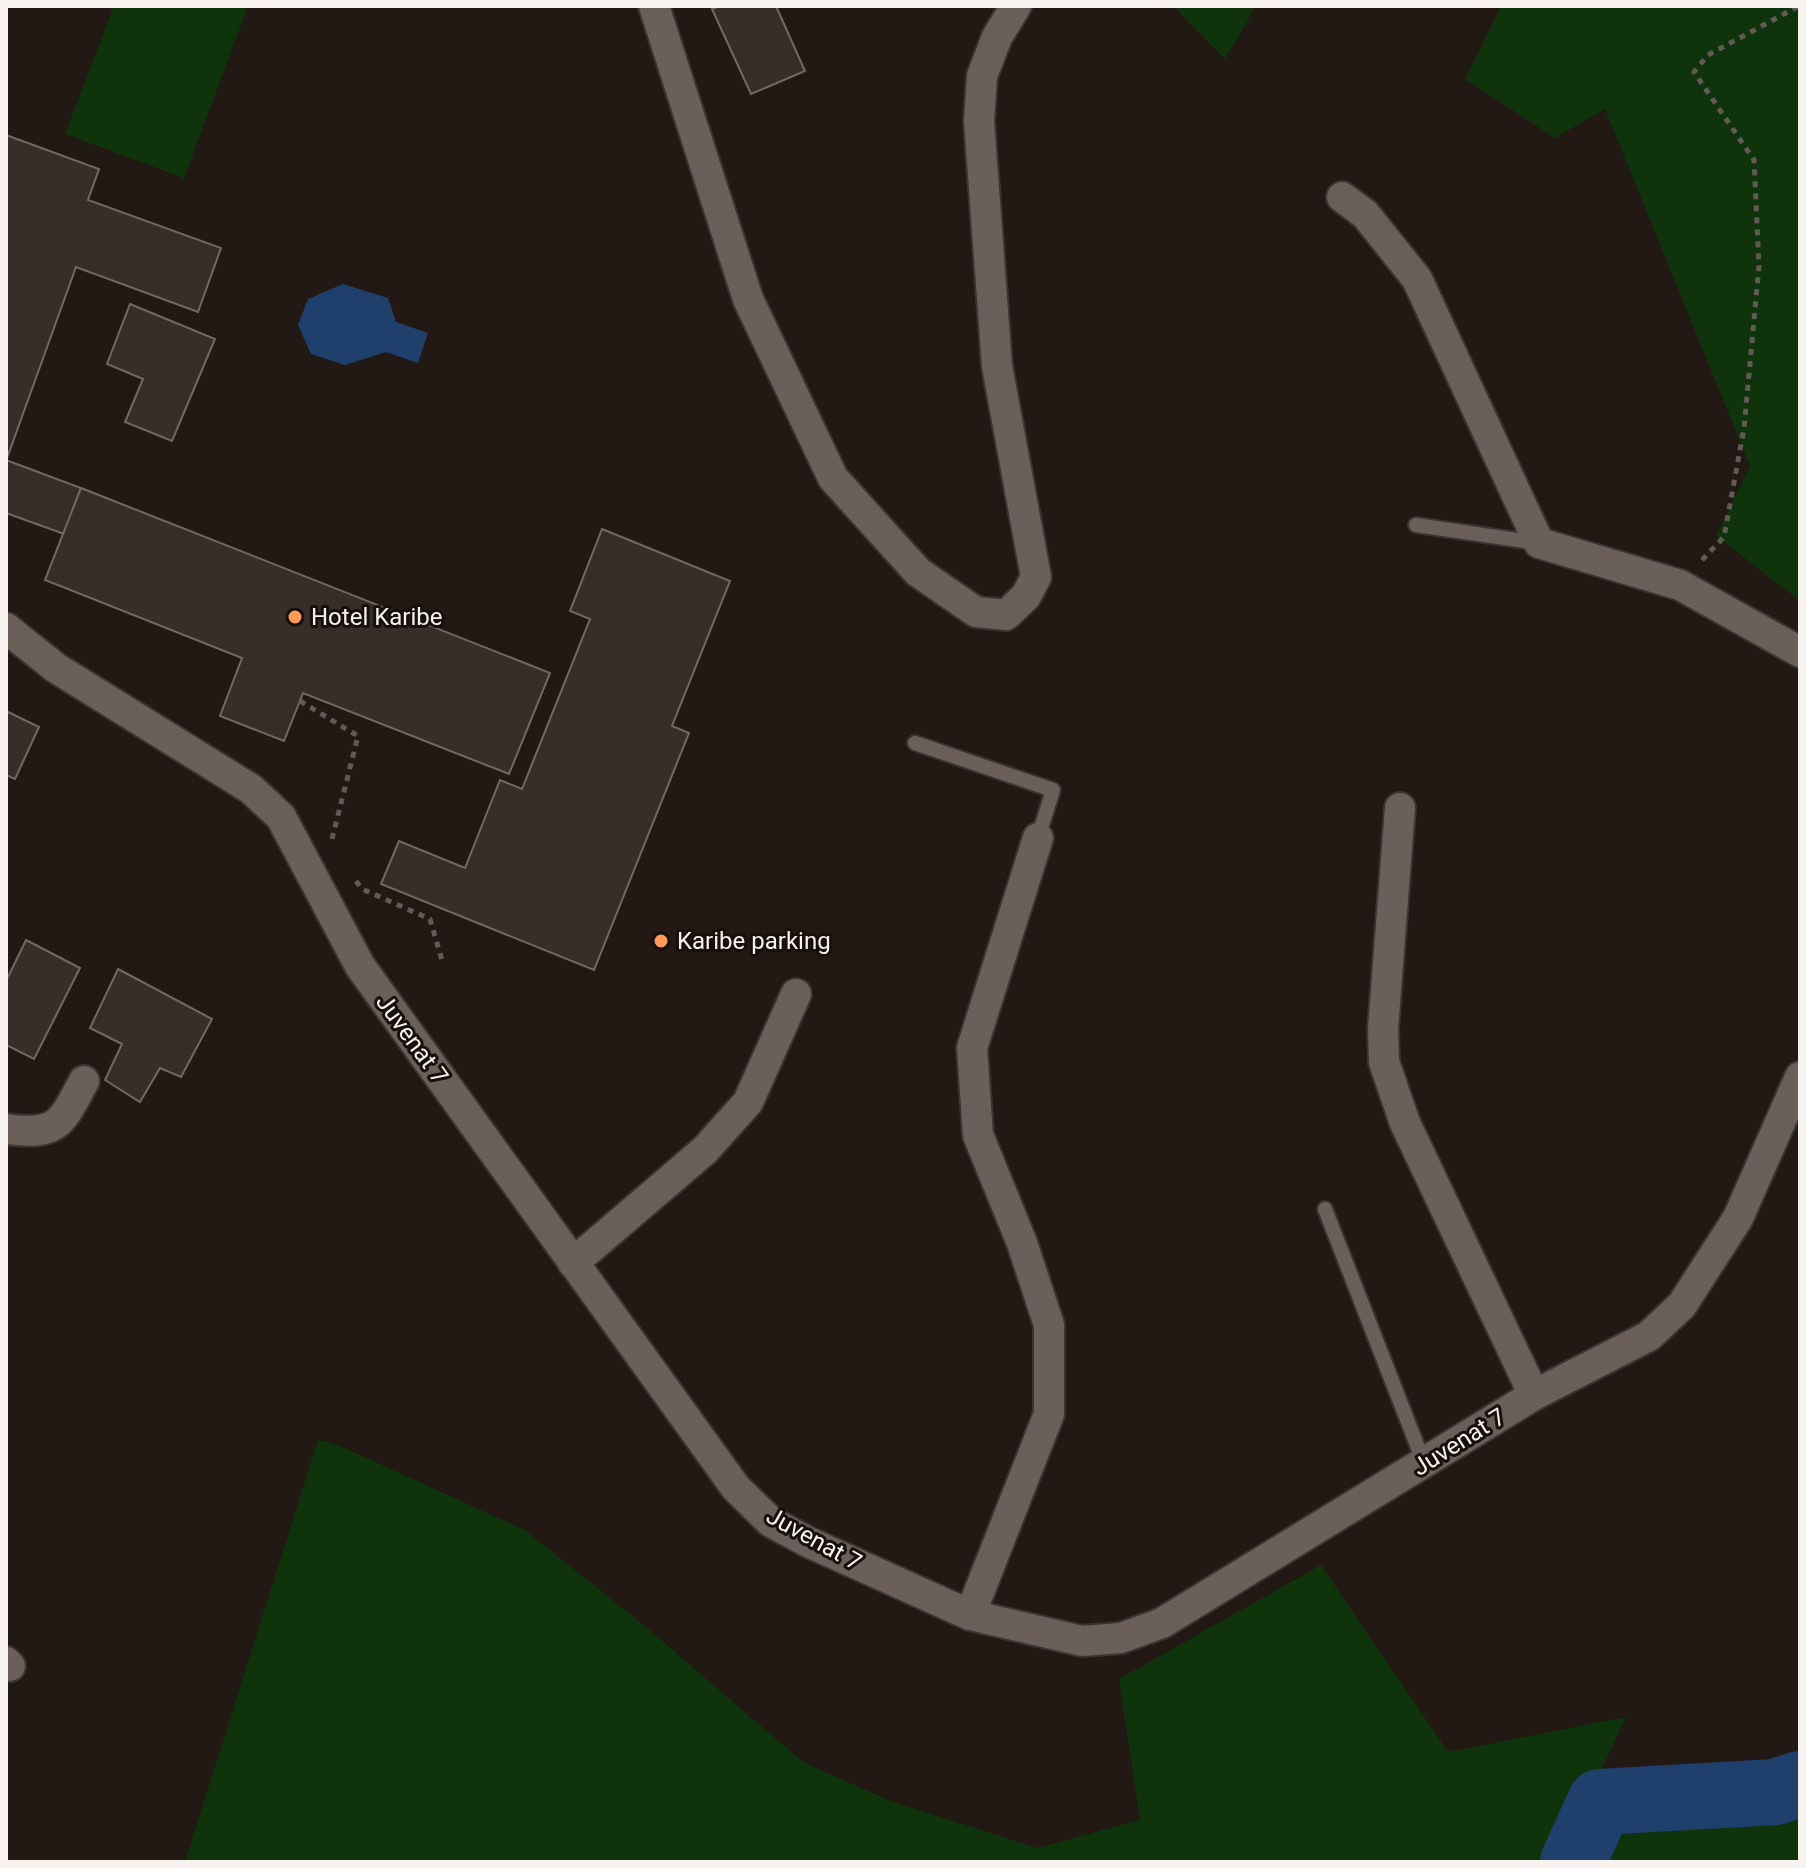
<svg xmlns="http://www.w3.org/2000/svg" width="1806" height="1868" font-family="Roboto,sans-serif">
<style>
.green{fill:#0f340b}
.water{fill:#1f406c}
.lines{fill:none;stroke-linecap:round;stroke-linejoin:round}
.river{stroke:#1f406c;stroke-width:66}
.building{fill:#372e29;stroke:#736963;stroke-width:2}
.lane-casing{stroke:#3a3432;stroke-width:18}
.street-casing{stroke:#3a3432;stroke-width:34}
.path{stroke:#625a57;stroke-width:5;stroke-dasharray:6 6;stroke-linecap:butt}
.lane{stroke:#6a5f59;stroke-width:14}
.street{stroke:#6a5f59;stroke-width:30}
.poi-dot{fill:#fe9c57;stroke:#18100c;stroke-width:3}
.labels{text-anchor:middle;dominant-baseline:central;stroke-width:6;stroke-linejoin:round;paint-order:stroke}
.poi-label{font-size:24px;fill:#f8f2ef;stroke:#18100c;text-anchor:start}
.street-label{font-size:24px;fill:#f8f2ef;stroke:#18100c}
</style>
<rect width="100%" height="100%" fill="#221915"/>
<!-- green -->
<g class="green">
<polygon points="114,6 239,6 247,9 184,178 65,134"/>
<polygon points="1173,6 1256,6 1225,59"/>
<polygon points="1501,6 1800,6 1800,601 1716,536 1750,466 1605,109 1555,138 1465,79"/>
<polygon points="318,1440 338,1445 525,1530 640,1622 803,1762 888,1800 1037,1848 1140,1820 1119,1679 1321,1565 1448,1752 1626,1717 1558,1862 185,1862"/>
<polygon points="1800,1810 1800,1862 1598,1862 1616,1824"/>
</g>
<!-- water -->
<polygon class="water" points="343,284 388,298 396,322 428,333 418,363 386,352 345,365 311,354 298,325 308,299"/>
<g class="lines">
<!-- river -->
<polyline class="river" points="1573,1862 1600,1802 1775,1792 1800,1784"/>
</g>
<!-- building -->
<g class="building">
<polygon points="720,6 776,6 805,71 751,94 712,9"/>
<polygon points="6,135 99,169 88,200 221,248 198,312 76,267 6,461"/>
<polygon points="130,304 215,339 172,441 125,422 143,379 107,364"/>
<polygon points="6,460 81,488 64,534 6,513"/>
<polygon points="81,488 550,673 509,774 303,693 284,741 220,716 242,658 45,580"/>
<polygon points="602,529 730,581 672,726 689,733 594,970 381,884 399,841 465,868 500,780 522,789 590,619 570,611"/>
<polygon points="6,711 39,727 15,779 6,775"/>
<polygon points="26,940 80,968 34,1059 6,1045 6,981"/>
<polygon points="118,969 212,1019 181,1077 160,1068 140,1102 105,1080 122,1044 90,1028"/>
</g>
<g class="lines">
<defs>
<g id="lane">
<polyline points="1416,525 1538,543"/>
<polyline points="915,743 1053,790 1038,838"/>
<polyline points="1325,1209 1424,1463"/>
</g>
<g id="street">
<polyline points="654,6 748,299 833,478 918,572 976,612 1006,615 1026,596 1036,577 997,366 979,121 982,76 997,37 1016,6"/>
<polyline points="1342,197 1365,214 1417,279 1539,543 1680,585 1800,652"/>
<polyline points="6,628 56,668 251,789 281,817 360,966 736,1488 771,1522 808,1542 970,1615 1082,1641 1121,1638 1162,1623 1534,1395 1649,1336 1682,1305 1738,1218 1800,1077"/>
<polyline points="1400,808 1383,1029 1384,1062 1405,1123 1534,1395"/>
<path d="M6,1129C58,1136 61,1124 84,1081"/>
<polyline points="573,1263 705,1150 748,1102 796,994"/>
<polyline points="970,1615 1049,1414 1049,1325 1022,1243 978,1135 972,1048 1038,838"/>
<polyline points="6,1662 10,1666"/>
</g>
</defs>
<!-- lane casing -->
<use href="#lane" class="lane-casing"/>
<!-- street casing -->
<use href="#street" class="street-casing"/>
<!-- path -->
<g class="path">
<polyline points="1702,560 1724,537 1744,428 1759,266 1754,160 1694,72 1708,55 1799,6"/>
<polyline points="300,701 358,736 332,839"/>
<polyline points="356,881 362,889 430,919 443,964"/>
</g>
<!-- lane -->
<use href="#lane" class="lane"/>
<!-- street -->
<use href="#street" class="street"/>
</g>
<!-- markers -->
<g class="poi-dot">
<circle cx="295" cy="617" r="8"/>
<circle cx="661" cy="941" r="8"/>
</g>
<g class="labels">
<!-- poi labels -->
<g class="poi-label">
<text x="311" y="617">Hotel Karibe</text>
<text x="677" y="941">Karibe parking</text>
</g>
<!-- street labels -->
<g class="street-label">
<text transform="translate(412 1039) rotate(54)">Juvenat 7</text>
<text transform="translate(1459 1442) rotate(-32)">Juvenat 7</text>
<text transform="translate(814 1539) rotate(29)">Juvenat 7</text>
</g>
</g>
<!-- border -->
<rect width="1806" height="1868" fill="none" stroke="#f8f2ef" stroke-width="16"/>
</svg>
